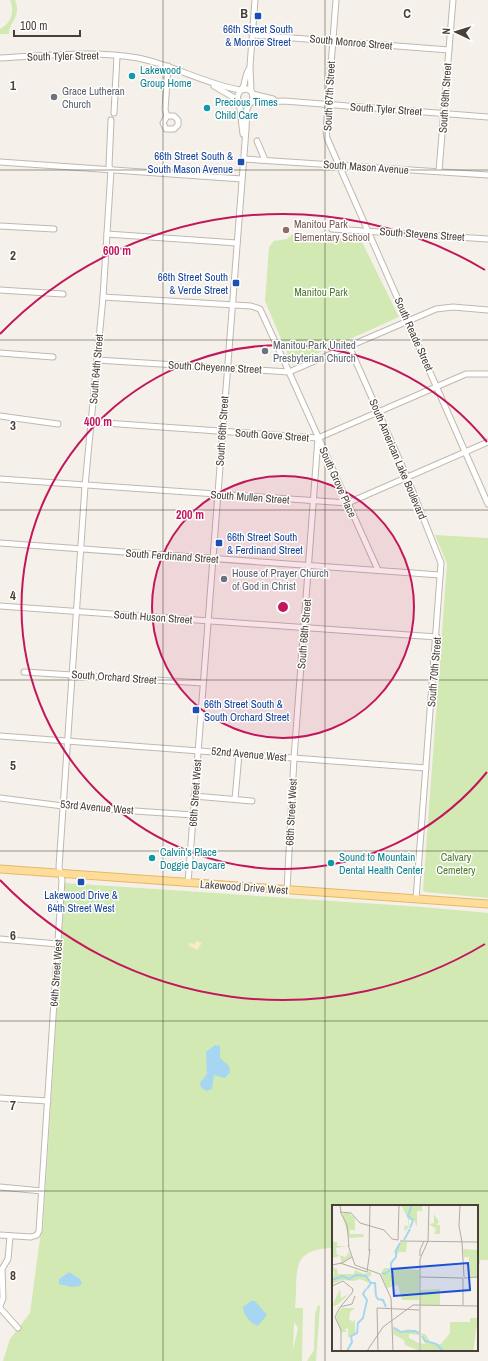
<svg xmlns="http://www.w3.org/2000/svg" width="488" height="1361" font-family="'Archivo Narrow',sans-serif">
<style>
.green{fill:#d3e9b3;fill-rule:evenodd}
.sand{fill:#f8ebc6}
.water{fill:#a6d6f1}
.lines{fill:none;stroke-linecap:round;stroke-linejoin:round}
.minor-casing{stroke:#c0b8ac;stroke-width:7}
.major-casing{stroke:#e4b968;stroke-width:9}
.minor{stroke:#fff;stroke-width:5}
.major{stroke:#fedc99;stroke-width:7}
.grid{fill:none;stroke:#494138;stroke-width:1;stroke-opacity:0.55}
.ring{fill:none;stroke:#c2185b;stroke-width:2}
.transit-dot{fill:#1a4fb4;stroke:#fff;stroke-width:1.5}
.culture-dot{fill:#0f9aa8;stroke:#fff;stroke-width:1.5}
.worship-dot{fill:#6b7280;stroke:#fff;stroke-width:1.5}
.education-dot{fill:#8d6e63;stroke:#fff;stroke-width:1.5}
.labels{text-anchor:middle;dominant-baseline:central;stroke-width:3;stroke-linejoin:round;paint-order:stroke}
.transit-label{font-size:11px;fill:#164399;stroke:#fff}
.street-label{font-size:11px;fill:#494138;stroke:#fff}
.culture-label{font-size:11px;fill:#0d838f;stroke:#fff;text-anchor:start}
.worship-label{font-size:11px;fill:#5b616d;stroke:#fff;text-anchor:start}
.education-label{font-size:11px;fill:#785e54;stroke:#fff;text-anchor:start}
.park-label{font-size:11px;fill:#4d7b2a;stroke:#fff}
.inset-river{fill:none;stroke:#a6d6f1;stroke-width:2}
.inset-road{fill:none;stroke:#b0aba3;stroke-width:1}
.view{fill:#1d4ed8;fill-opacity:0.15;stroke:#1d4ed8;stroke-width:2}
.inset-edge{fill:none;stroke:#494138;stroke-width:2}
.grid-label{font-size:13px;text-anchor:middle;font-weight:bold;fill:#494138;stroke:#fff;stroke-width:3;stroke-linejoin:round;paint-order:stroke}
.centre{fill:#c2185b;stroke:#fff;stroke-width:2}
.ring-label{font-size:12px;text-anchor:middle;font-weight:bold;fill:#c2185b;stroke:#fff;stroke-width:3;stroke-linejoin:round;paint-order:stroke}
</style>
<rect width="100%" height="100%" fill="#f5f1ea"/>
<!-- green -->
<g class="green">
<path d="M10,0H15C22,18 9,21 9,34H0V29C11,23 15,12 10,0Z"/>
<polygon points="293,234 361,240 399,317 292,365 265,301 269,247 274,241 287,239"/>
<polygon points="435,535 488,538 488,898 425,892 423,890 447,564"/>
<path d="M65,883L423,907L488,913V1260H480V1264H477V1206H333V1248C287,1249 299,1275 295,1308H303L302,1361H3L10,1339L30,1313L41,1231L43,1229ZM294,1322L298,1328L293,1350Z"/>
<polygon points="318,1305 320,1306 316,1361 307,1361 314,1350 315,1315"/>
</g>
<!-- sand -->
<polygon class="sand" points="197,941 202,943 197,950 188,945 189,943 194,944"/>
<!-- water -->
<g class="water">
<polygon points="215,1045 220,1046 220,1058 229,1066 230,1072 225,1078 214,1075 212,1089 206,1091 201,1087 200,1083 207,1074 206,1052"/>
<polygon points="69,1272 80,1279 82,1283 80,1286 72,1287 59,1284 59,1279"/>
<path d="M251,1301H255L267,1315L258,1326C251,1324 243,1315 243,1307Z"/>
</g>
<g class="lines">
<defs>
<g id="minor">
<polyline points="336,0 326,131 327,138 488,504"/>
<polyline points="253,35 449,50"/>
<path d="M0,58C45,56 93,50 138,58C173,65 205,84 240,90"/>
<polyline points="214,86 238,100"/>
<path d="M241,90L247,89L252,92L253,99L250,103L242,104C232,97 241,92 244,85C245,79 246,74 249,69"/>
<polyline points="251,91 250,66 255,0"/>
<polyline points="253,94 273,99"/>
<polyline points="239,101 243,134"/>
<polyline points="251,102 284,101 488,117"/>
<polyline points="114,113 117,56"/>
<polyline points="167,116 174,116 178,120 178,125 174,129 166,129 163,123 167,116 165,110 168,66"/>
<polyline points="257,141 265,160"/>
<polyline points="244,159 488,175"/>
<polyline points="0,162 242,179"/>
<polyline points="439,171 453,0"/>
<polyline points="0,226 54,229"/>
<polyline points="332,229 488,239"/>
<polyline points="107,234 237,243"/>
<polyline points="0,290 63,294"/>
<polyline points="103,297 251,306 260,309 289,372 378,570"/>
<polyline points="349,346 407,477 441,563 416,899"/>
<polyline points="0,353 53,357"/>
<polyline points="97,360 289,372 436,309 453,307 488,310"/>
<polyline points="0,416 58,424"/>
<polyline points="91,422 318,438 466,374 488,374"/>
<polyline points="0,479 348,503 488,442"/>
<polyline points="0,543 440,575"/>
<polyline points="0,606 437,637"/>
<polyline points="24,672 203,683"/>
<polyline points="0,736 426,768"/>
<polyline points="194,796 252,801"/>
<polyline points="0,798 63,806 193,815"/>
<polyline points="235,799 239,754"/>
<polyline points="188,883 246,129 247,109 250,103"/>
<polyline points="287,890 294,758 318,438"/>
<polyline points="0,939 58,944"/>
<polyline points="0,1098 48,1101"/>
<polyline points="0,1187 42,1191"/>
<polyline points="0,1235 31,1237 37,1235 39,1231 62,880 59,867 85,486 103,297 111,170 109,166 111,120"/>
<polyline points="0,1306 3,1298 2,1269 8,1259 10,1236"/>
<polyline points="0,1308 18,1328"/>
</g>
<polyline id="major" points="0,869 488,904"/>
</defs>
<!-- minor casing -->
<use href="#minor" class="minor-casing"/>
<!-- major casing -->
<use href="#major" class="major-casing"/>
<!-- minor -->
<use href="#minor" class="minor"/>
<!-- major -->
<use href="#major" class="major"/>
</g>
<!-- grid -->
<path class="grid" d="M163,0V1361M325,0V1361M0,170H488M0,340H488M0,510H488M0,680H488M0,851H488M0,1021H488M0,1191H488"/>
<!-- distance rings -->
<circle cx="283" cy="607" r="131" fill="#c2185b" fill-opacity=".12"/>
<g class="ring">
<circle cx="283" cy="607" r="131"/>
<path d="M487 772A262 262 0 1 1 487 442"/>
<path d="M485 944A393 393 0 0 1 0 880M0 334A393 393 0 0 1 485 270"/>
</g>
<!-- markers -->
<g class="transit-dot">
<rect x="254" y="12" width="8" height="8" rx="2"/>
<rect x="237" y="158" width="8" height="8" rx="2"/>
<rect x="232" y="279" width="8" height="8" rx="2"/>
<rect x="215" y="539" width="8" height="8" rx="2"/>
<rect x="192" y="706" width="8" height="8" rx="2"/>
<rect x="77" y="878" width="8" height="8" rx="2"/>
</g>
<g class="culture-dot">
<circle cx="132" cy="76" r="4"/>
<circle cx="207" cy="108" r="4"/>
<circle cx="152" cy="858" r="4"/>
<circle cx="331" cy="863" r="4"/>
</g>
<g class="worship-dot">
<circle cx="54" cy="97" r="4"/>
<circle cx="265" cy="351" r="4"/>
<circle cx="224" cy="579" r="4"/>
</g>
<circle class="education-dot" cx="286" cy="230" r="4"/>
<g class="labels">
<!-- transit labels -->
<g class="transit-label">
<text x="258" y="29">66th Street South<tspan x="258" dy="13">&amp; Monroe Street</tspan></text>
<text x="233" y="156" text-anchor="end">66th Street South &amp;<tspan x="233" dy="13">South Mason Avenue</tspan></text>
<text x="228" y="277" text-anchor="end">66th Street South<tspan x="228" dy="13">&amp; Verde Street</tspan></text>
<text x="227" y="537" text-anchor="start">66th Street South<tspan x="227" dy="13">&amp; Ferdinand Street</tspan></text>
<text x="204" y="704" text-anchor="start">66th Street South &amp;<tspan x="204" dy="13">South Orchard Street</tspan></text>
<text x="81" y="895">Lakewood Drive &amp;<tspan x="81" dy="13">64th Street West</tspan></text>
</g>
<!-- street labels -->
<g class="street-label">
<text transform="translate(351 42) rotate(5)">South Monroe Street</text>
<text transform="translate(63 56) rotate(-1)">South Tyler Street</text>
<text transform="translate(329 96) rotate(-87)">South 67th Street</text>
<text transform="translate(445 98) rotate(-86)">South 69th Street</text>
<text transform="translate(386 109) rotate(4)">South Tyler Street</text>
<text transform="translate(366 167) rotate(4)">South Mason Avenue</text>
<text transform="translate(422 234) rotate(4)">South Stevens Street</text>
<text transform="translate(414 334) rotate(66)">South Reade Street</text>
<text transform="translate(215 367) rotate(3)">South Cheyenne Street</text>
<text transform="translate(96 369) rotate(-85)">South 64th Street</text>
<text transform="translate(222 431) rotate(-86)">South 66th Street</text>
<text transform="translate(272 435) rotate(4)">South Gove Street</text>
<text transform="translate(398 459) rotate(67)">South American Lake Boulevard</text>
<text transform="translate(338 482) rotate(66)">South Grove Place</text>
<text transform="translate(250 497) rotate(4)">South Mullen Street</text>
<text transform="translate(172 556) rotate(4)">South Ferdinand Street</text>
<text transform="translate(153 617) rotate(4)">South Huson Street</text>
<text transform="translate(304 634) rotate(-85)">South 68th Street</text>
<text transform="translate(434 672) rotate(-85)">South 70th Street</text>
<text transform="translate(114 677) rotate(4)">South Orchard Street</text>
<text transform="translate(249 754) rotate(5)">52nd Avenue West</text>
<text transform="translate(195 793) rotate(-86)">66th Street West</text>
<text transform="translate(97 807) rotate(5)">53rd Avenue West</text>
<text transform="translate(291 812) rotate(-87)">68th Street West</text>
<text transform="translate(244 887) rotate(4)">Lakewood Drive West</text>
<text transform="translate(56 973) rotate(-86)">64th Street West</text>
</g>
<!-- culture labels -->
<g class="culture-label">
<text x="140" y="70">Lakewood<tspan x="140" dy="13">Group Home</tspan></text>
<text x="215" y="102">Precious Times<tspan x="215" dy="13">Child Care</tspan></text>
<text x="160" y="852">Calvin's Place<tspan x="160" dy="13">Doggie Daycare</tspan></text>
<text x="339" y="857">Sound to Mountain<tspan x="339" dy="13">Dental Health Center</tspan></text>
</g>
<!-- worship labels -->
<g class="worship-label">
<text x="62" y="91">Grace Lutheran<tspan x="62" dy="13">Church</tspan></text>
<text x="273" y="345">Manitou Park United<tspan x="273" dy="13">Presbyterian Church</tspan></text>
<text x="232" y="573">House of Prayer Church<tspan x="232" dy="13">of God in Christ</tspan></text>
</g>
<!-- education labels -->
<g class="education-label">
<text x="294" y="224">Manitou Park<tspan x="294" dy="13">Elementary School</tspan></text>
</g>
<!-- park labels -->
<g class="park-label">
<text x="321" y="292">Manitou Park</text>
<text x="456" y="857">Calvary<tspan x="456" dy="13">Cemetery</tspan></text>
</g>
</g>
<!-- overview -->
<g transform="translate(332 1205)">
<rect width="146" height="146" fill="#f5f1ea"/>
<path d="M69,0H90V6H85V22L82,15H77L76,23L73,26L71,17L72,21H76V14ZM15,7L23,13V25H18V29H31L32,32L17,33L10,9ZM102,9L107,17L104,20H108V29H102L104,24L97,19L102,18ZM0,37H5V41H15L4,43L5,50L14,52L17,46L19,52L10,58L8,51L0,53ZM68,37H75L74,47H67L64,51L62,46ZM131,44L146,45V72H137V52H132ZM0,62L5,64L6,69H22L23,65L32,69L39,66V71L35,72L39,79L28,74L22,76L10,75L0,79L2,68ZM52,63L87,65V95H70L66,80L55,83L49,69ZM8,84L9,93L17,89L5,100L0,101ZM108,84V100H88V85ZM9,103H23L18,107L17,114L21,117L23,114V129L19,132H16V123L13,124L15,127H9L4,112ZM138,113H146L141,146H89V138L93,139L89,128L93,129L100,139H109L118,128V117H138ZM61,121L69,126L76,124L87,126V130L77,129V133L87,138L88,146L73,140L72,135L61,129Z" fill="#d3e9b3"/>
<path class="inset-river" d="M78,23L81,15L76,11L80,0M72,35L78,24M50,68L53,69L59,64V58L64,52V46L68,38M0,75L11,71L17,74L24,70L34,71L39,78L35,84M39,78H43L44,91L46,94L51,95L54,102M62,123L69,127L83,126L87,129M90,131L93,136L104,139L111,146M15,146L20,137L19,131L25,128L26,118L31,113L35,95L31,89L34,84"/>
<path class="inset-road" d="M8,0L9,8L15,20L17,41M128,0L127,21L130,37M8,7L19,8L28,18L52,25L60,34L66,35M66,35L67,0M68,36L146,37M130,37L132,72M16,40L23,60L48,69L59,93L61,146M37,46L38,0M88,51V45L92,36M8,58L35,67L38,44M0,60L10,58L20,52M88,72L131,73M132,73L146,72M0,81L11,76L21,84L20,88L9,101M131,100V73M9,146V125L3,112L8,102L20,99L23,91M35,146L51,122L81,100L146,101M46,146L45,103L87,105M88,146V54L96,36L97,0"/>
<path class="view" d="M136,58L138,85L62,91L60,64Z"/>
<rect width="146" height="146" class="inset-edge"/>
</g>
<g class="grid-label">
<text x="244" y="18">B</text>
<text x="407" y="18">C</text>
<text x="13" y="90">1</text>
<text x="13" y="260">2</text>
<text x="13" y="430">3</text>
<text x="13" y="600">4</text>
<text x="13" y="770">5</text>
<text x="13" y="940">6</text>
<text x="13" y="1110">7</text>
<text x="13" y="1280">8</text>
</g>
<circle cx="283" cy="607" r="6" class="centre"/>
<g class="ring-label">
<text x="117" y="255">600 m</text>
<text x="98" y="426">400 m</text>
<text x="190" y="519">200 m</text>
</g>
<!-- north arrow -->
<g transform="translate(456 32) rotate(274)" stroke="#ffffff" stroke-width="3" paint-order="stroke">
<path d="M0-3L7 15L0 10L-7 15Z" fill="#494138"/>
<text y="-6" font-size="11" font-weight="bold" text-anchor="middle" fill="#494138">N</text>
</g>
<!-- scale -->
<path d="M14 30v6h66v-6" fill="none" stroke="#494138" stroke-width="2"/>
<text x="20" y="30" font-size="12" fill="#494138" stroke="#ffffff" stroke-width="3" paint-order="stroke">100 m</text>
</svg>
